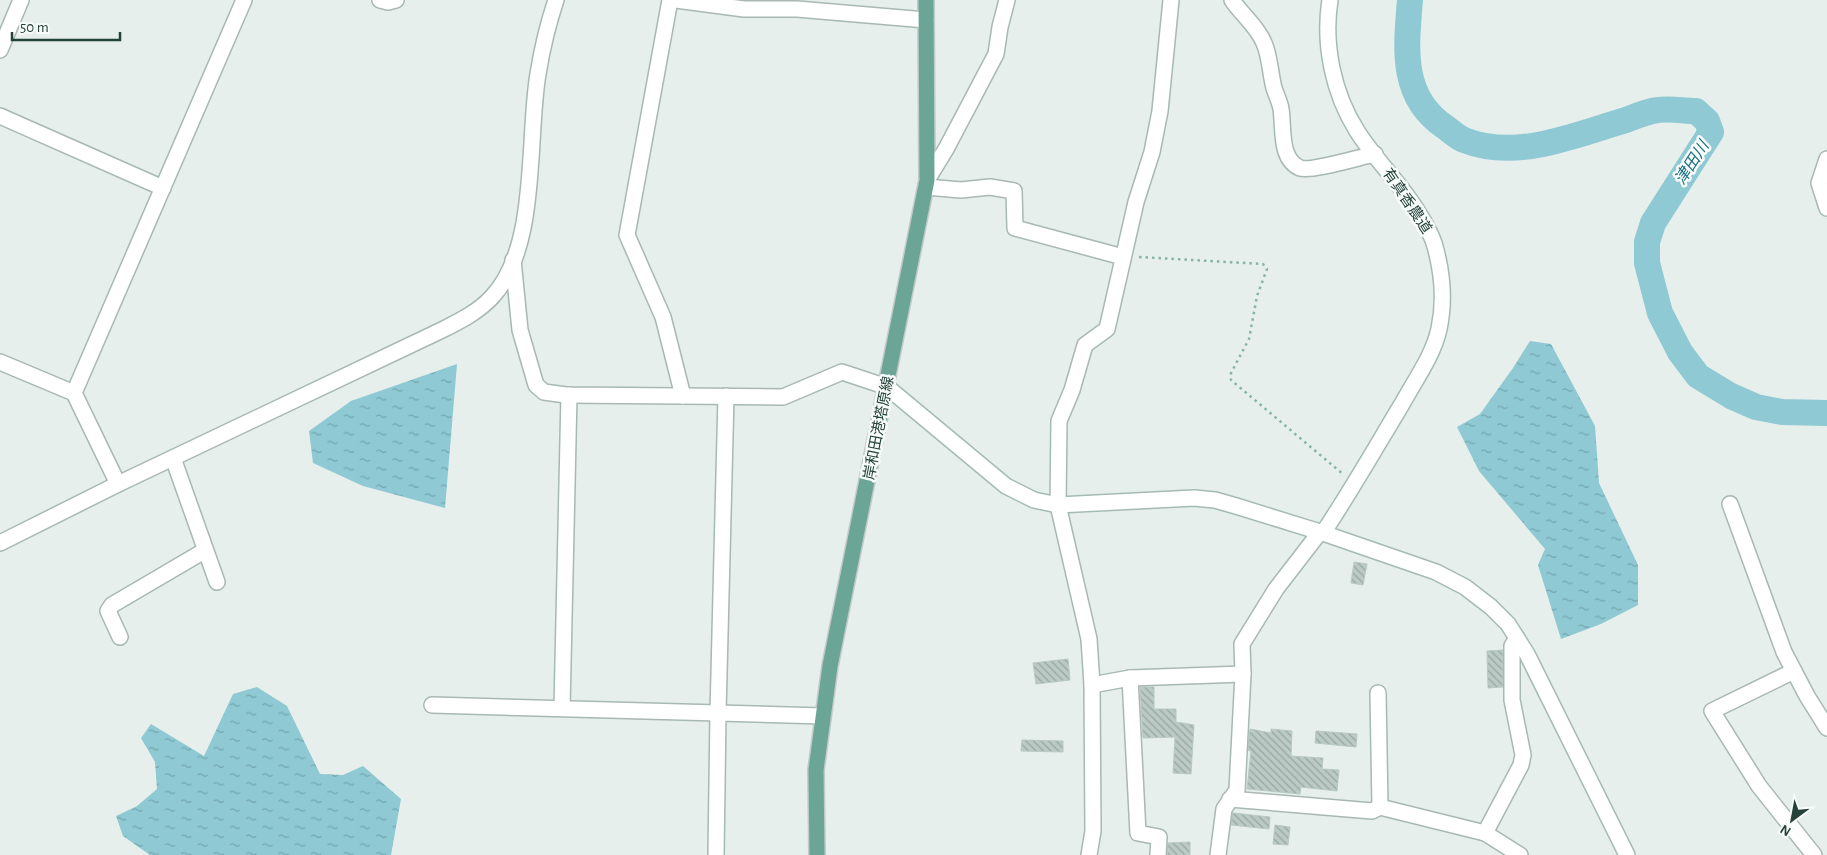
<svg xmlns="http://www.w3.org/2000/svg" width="1827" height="855" font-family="'Alegreya Sans','Noto Sans JP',sans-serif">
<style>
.water{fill:url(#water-ripples)}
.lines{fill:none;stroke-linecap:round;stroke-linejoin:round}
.river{stroke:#8ec9d4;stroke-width:26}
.building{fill:url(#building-back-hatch);stroke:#b8c9c2}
.street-casing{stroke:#a8b8b2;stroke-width:18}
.secondary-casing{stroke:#a4bbb3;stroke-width:18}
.primary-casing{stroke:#c2cac8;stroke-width:18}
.path{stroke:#86b3a5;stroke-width:2.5;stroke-dasharray:2.5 4;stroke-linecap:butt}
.street{stroke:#fff;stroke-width:15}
.secondary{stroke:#fff;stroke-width:15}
.primary{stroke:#6aa596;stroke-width:15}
.labels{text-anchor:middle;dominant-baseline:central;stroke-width:5;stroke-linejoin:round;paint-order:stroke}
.street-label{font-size:15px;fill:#24423a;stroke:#f7fbf9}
.water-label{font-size:16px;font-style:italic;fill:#1c6f80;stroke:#f7fbf9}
</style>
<defs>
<pattern id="water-ripples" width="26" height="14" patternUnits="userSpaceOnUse" patternTransform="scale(1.25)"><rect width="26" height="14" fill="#8ec9d4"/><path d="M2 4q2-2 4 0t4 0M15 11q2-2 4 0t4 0" fill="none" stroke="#74a5ad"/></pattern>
<pattern id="building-back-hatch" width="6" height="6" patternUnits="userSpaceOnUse" patternTransform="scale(1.25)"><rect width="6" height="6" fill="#bbcac4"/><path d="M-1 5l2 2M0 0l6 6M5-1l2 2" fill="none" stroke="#98a6a0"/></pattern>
</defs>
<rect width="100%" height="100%" fill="#e6efeb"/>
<!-- water -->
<g class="water">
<polygon points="1530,341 1551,344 1595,426 1599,483 1638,565 1638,605 1601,624 1561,639 1538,565 1545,549 1479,471 1457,427 1480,414 1513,368"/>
<polygon points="457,364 445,508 363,486 313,463 309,431 351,401"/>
<polygon points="257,687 287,706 320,774 343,775 363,766 401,799 391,855 150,855 123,836 116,816 137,806 157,789 155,762 141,738 151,724 204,756 233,694"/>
</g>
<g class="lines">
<!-- river -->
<path class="river" d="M1410,0C1406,48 1400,97 1445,127C1451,131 1457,137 1464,140C1517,161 1574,135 1626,120C1636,116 1648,111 1658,110C1670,108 1684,111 1696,111L1707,121L1711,132L1653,223L1647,242V263L1660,313L1680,352L1698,376L1731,396L1756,407L1782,412L1827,413"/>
</g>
<!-- building -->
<g class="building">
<polygon points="1354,562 1367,564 1363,585 1351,583"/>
<polygon points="1503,650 1503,687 1488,688 1487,651"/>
<polygon points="1068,659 1070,680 1036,684 1033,663"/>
<polygon points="1140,687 1154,687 1154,709 1176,709 1176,722 1194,725 1191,774 1173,773 1175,737 1143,738"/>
<polygon points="1250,729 1271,733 1271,729 1292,731 1291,756 1323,758 1322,769 1339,770 1337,791 1301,787 1300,794 1247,789 1251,751 1248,750"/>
<polygon points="1316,731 1357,734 1356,747 1315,743"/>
<polygon points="1022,740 1063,741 1063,752 1021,751"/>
<polygon points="1233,813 1270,817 1269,829 1231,825"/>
<polygon points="1275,825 1290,827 1288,845 1273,844"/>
<polygon points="1190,842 1190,855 1167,855 1168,843"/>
</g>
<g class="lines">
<defs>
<g id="street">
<polyline points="380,0 388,2 396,0"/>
<polyline points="670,0 627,235 663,317 683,396"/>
<polyline points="676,0 744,9 797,9 926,20"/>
<path d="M1232,0C1242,15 1257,26 1264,43C1270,56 1270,73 1274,88C1276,95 1280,102 1281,109C1284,128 1279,159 1300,168C1311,172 1360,157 1375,154"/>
<polyline points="0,50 21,0"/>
<polyline points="0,116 163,188"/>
<polyline points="1827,159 1819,183 1827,208"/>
<polyline points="927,180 946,149 996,54 1000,27 1007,0"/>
<polyline points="926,187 961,190 990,187 1014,191 1015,228 1123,257"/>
<polyline points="513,260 520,330 536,385 544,392 566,395 783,397 842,372 887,387"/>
<polyline points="0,362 74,393 118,484"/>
<polyline points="74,393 244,0"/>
<polyline points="173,458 217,582"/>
<polyline points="1730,504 1784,652 1807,696 1827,728"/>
<path d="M0,543L118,484L442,330C460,321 478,312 492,297C539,247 527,138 538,74C542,49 548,24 556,0"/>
<polyline points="120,637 108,611 112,605 204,551"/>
<polyline points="1794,671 1712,711 1759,786 1814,855"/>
<polyline points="1130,678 1138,833 1159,837 1158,855"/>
<polyline points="1092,685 1130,678 1243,674"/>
<polyline points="1378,693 1380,807 1485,833 1520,855"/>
<polyline points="432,705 823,716"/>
<polyline points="562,708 569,395"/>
<polyline points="1230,799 1372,811 1380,807"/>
<polyline points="1485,833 1521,765 1523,755 1512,700 1512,646 1517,638"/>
<polyline points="716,855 718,713 726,396"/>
<polyline points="1089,855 1093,831 1092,685 1089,639 1058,505 1059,421 1072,390 1085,345 1107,329 1136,202 1152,152 1160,111 1171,0"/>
<polyline points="1218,855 1224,809 1237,790 1243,674 1242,644 1276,589 1320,532"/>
</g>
<g id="secondary">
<polyline points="887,387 1006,486 1034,500 1058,505 1194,498 1215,500 1236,506 1320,532 1436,572 1465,587 1491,607 1508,624 1527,654 1627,855"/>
<path d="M1323,533C1351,491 1376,447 1402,404C1415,380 1433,356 1439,329C1445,301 1442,270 1434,243C1430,231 1418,211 1410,200C1393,176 1372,155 1357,131C1333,93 1323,44 1330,0"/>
</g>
<polyline id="primary" points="817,855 816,770 830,666 927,180 926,0"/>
</defs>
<!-- street casing -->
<use href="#street" class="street-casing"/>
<!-- secondary casing -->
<use href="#secondary" class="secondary-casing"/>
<!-- primary casing -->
<use href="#primary" class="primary-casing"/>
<!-- path -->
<polyline class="path" points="1139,257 1263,264 1267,269 1257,296 1249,339 1231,373 1231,380 1344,475"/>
<!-- street -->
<use href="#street" class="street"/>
<!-- secondary -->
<use href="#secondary" class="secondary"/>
<!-- primary -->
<use href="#primary" class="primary"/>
</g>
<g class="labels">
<!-- street labels -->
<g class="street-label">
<text transform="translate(1407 201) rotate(56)">有真香農道</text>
<text transform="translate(879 428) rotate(-79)">岸和田港塔原線</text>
</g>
<!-- water labels -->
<g class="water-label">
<text transform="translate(1692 163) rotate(-57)">津田川</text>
</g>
</g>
<!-- north arrow -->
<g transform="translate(1792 820) rotate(212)" stroke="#f7fbf9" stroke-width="4" paint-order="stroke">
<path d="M0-4L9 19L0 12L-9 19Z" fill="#24423a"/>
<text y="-8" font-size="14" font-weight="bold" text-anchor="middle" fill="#24423a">N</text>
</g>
<!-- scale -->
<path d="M12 32v8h108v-8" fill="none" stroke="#24423a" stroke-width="2.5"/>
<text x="20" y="32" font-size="15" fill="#24423a" stroke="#f7fbf9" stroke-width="4" paint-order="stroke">50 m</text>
</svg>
